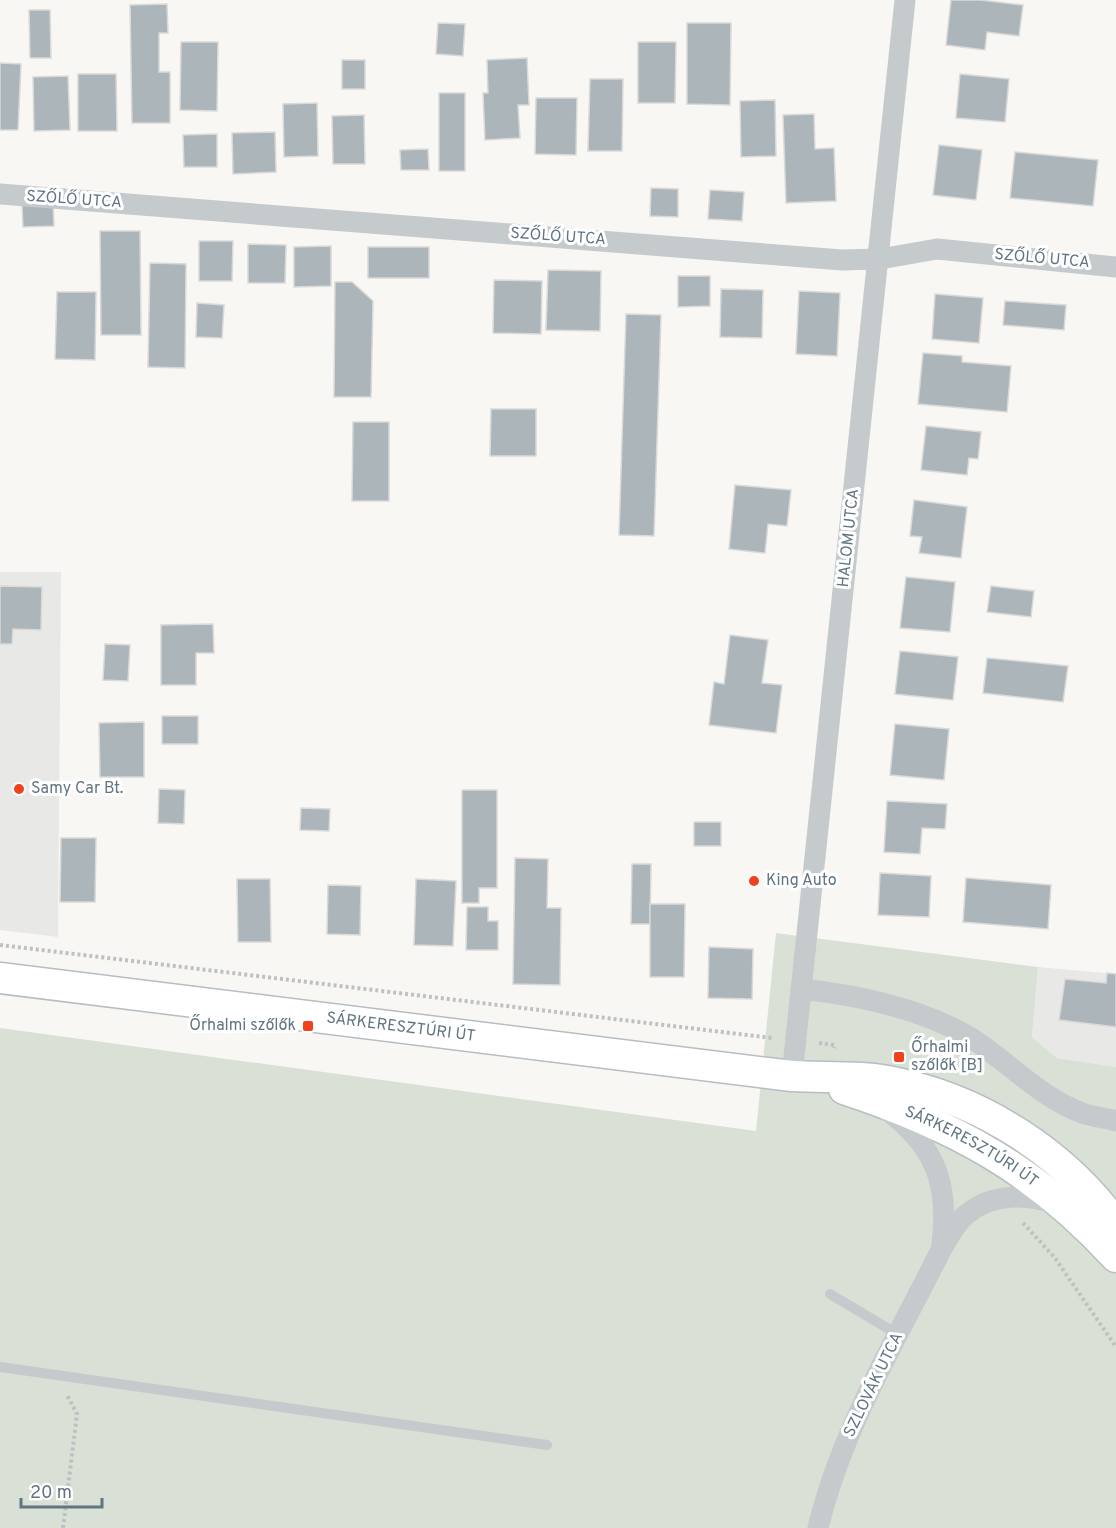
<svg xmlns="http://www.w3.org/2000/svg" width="1116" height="1528" font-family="Overpass,sans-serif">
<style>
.built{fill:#e8e9e7}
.green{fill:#d9e0d5}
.building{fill:#abb5ba;stroke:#d9d9d7;stroke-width:1.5}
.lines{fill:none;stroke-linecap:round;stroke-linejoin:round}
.secondary-casing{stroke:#b7bdc1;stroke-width:33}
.path{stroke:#bec1c3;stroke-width:4;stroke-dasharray:3 3;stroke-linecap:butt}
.service{stroke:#c5cacc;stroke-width:10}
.minor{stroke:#c5cacc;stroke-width:21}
.secondary{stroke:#fff;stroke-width:30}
.poi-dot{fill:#f0411c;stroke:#fff;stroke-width:2}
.labels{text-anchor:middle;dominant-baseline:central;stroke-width:6;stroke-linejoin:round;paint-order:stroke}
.street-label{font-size:16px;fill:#607581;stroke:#fff}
.poi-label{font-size:16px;fill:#607581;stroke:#fff;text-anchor:start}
</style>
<rect width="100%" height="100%" fill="#f8f7f4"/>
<!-- built -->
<g class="built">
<polygon points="0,572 61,572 58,937 0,930"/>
<polygon points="1038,967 1116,974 1116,1067 1057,1058 1032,1037"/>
</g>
<!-- green -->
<polygon class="green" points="776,933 1038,967 1032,1037 1057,1058 1116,1067 1116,1528 0,1528 0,1028 756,1131"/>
<!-- building -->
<g class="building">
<polygon points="951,0 980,0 1023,5 1019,36 987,32 985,50 946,45"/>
<polygon points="167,4 168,33 159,33 159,72 170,72 170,123 132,123 130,5"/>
<polygon points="29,10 50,10 51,58 30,58"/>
<polygon points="438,23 465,24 463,56 436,54"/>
<polygon points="687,23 731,23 730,105 687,104"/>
<polygon points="181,42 218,42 217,111 180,110"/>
<polygon points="638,42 676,42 675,103 638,103"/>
<polygon points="527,58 529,105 518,105 520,138 485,140 483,93 488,93 487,60"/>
<rect x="342" y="60" width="23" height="29"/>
<polygon points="0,63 21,64 18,130 0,130"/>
<polygon points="78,74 116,74 117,131 78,131"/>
<polygon points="960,74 1009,79 1005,122 956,118"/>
<polygon points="68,76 70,130 34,131 33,77"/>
<polygon points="590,79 623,79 622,151 588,151"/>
<rect x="439" y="93" width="26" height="78"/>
<polygon points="536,98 577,98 576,155 535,154"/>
<polygon points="775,100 776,156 741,157 740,101"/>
<polygon points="317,103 318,156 284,157 283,104"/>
<polygon points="814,114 815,149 834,148 836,201 786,203 783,115"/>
<polygon points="364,115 365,164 333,164 332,116"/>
<polygon points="275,132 276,172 233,174 232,133"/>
<polygon points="217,134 217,167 184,167 183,135"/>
<polygon points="939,145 982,150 976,200 933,195"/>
<polygon points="428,149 429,170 401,170 400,150"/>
<polygon points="1015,152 1098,160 1093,206 1010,198"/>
<polygon points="651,188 678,189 678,217 650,216"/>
<polygon points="710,190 744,192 742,221 708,219"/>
<polygon points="53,204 54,226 23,227 22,205"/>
<polygon points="100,231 140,231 141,335 101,335"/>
<polygon points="199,241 233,241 232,281 199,281"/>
<polygon points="248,244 286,245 285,283 248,283"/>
<polygon points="331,246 331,286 294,287 294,247"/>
<rect x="368" y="247" width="61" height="31"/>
<polygon points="150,263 186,264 185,368 148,367"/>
<polygon points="548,270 601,271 600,331 546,330"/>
<polygon points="678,276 710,276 710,306 678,307"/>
<polygon points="494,280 542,281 541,334 493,333"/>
<polygon points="335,282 352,282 373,301 371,397 334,397"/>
<polygon points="721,289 763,290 762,338 720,337"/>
<polygon points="799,291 840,293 837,356 796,354"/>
<polygon points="57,292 96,292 95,360 55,359"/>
<polygon points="935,294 983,298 979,343 932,339"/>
<polygon points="1005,301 1066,305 1064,330 1003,325"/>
<polygon points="197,303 224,305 222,338 196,337"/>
<polygon points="626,314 661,315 654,536 619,535"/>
<polygon points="923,353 962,356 962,362 1011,366 1007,412 918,404"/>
<polygon points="491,409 536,409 536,456 490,456"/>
<polygon points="353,422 389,422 389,501 352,501"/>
<polygon points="926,426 981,432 978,459 969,458 967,475 921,470"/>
<polygon points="735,485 791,490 787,526 768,524 765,553 729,549"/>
<polygon points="914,500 967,507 961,558 919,553 922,537 910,536"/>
<polygon points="906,577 955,582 950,632 900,628"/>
<polygon points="0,586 42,587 41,630 13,629 12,644 0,644"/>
<polygon points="991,586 1034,591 1031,617 987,612"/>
<polygon points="213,624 214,653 196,653 196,685 161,685 161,625"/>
<polygon points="730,635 768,640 762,683 782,685 776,733 709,725 714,682 724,684"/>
<polygon points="105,644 130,645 128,681 103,680"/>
<polygon points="900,651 958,657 953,700 895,694"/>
<polygon points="987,658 1068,666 1063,702 983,693"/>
<rect x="162" y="716" width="36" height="28"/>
<polygon points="144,722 144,777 100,777 99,723"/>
<polygon points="895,724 949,729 944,780 890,775"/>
<polygon points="159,789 185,790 184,824 158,823"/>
<polygon points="462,790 497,790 497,888 479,888 479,903 462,903"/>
<polygon points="887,801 947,804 945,829 922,828 920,854 884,852"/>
<polygon points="301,808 330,809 329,831 300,830"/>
<rect x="694" y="822" width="27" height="24"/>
<polygon points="61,838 96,838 95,902 60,902"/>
<polygon points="515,858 548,859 547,908 561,908 560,985 513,984"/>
<polygon points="632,864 651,864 650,924 631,924"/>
<polygon points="880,873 931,876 929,917 878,915"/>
<polygon points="966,878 1051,885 1048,929 963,922"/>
<polygon points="237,879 270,879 271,942 238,942"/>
<polygon points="416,879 456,881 453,946 414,945"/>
<polygon points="328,885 361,886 360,935 327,934"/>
<polygon points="650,904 685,904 684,977 650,977"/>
<polygon points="467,907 488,907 488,921 498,921 498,950 466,950"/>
<polygon points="709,947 753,949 752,999 708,998"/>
<polygon points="1107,973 1116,974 1116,1027 1059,1020 1065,979 1106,983"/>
</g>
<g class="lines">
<defs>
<g id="secondary">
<path id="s1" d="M0,978L792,1076C827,1078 863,1075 897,1083C983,1101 1065,1154 1116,1225"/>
<path id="s2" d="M844,1089C956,1126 1036,1170 1116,1257"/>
</g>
</defs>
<!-- secondary casing -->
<use href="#secondary" class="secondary-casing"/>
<!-- path -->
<g class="path">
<polyline points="0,945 772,1038"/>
<polyline points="819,1043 835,1045 834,1048"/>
<polyline points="1023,1223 1055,1258 1116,1347"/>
<polyline points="63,1528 77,1414 67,1395"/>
</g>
<!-- service -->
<g class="service">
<polyline points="830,1294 899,1335"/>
<polyline points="0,1367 547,1445"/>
</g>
<!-- minor -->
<g class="minor">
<polyline points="0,194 842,260 880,259 937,249 1116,267"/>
<path d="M801,989C857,995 921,1008 971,1038C1009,1062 1041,1099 1085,1114C1095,1117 1106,1118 1116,1121"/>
<polyline points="792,1076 905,0"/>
<path d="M887,1110C936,1147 949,1184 942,1244"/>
<path d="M818,1528C842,1428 897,1339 942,1248C949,1237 956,1222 967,1214C992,1193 1026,1194 1056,1204"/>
</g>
<!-- secondary -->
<use href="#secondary" class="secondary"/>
</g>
<!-- markers -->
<g class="poi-dot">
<circle cx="19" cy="789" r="6"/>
<circle cx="754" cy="881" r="6"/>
<rect x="302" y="1020" width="12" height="12" rx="3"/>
<rect x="893" y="1051" width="12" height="12" rx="3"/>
</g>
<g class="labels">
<!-- street labels -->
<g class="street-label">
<text transform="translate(74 200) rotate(4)">SZŐLŐ UTCA</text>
<text transform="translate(558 237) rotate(4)">SZŐLŐ UTCA</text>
<text transform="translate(1042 259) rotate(5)">SZŐLŐ UTCA</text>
<text transform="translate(849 538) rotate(-84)">HALOM UTCA</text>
<text stroke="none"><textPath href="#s1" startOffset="404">SÁRKERESZTÚRI ÚT</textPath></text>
<text stroke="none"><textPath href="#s2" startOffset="140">SÁRKERESZTÚRI ÚT</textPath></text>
<text transform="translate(874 1385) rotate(-64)">SZLOVÁK UTCA</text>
</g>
<!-- poi labels -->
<g class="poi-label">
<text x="31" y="789">Samy Car Bt.</text>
<text x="766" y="881">King Auto</text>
<text x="296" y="1026" text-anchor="end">Őrhalmi szőlők</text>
<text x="911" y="1048">Őrhalmi<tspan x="911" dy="18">szőlők [B]</tspan></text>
</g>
</g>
<!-- scale -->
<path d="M21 1498v9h81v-9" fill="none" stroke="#607581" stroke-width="3"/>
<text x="30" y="1498" font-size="18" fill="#607581" stroke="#ffffff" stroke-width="4.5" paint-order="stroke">20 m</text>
</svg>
